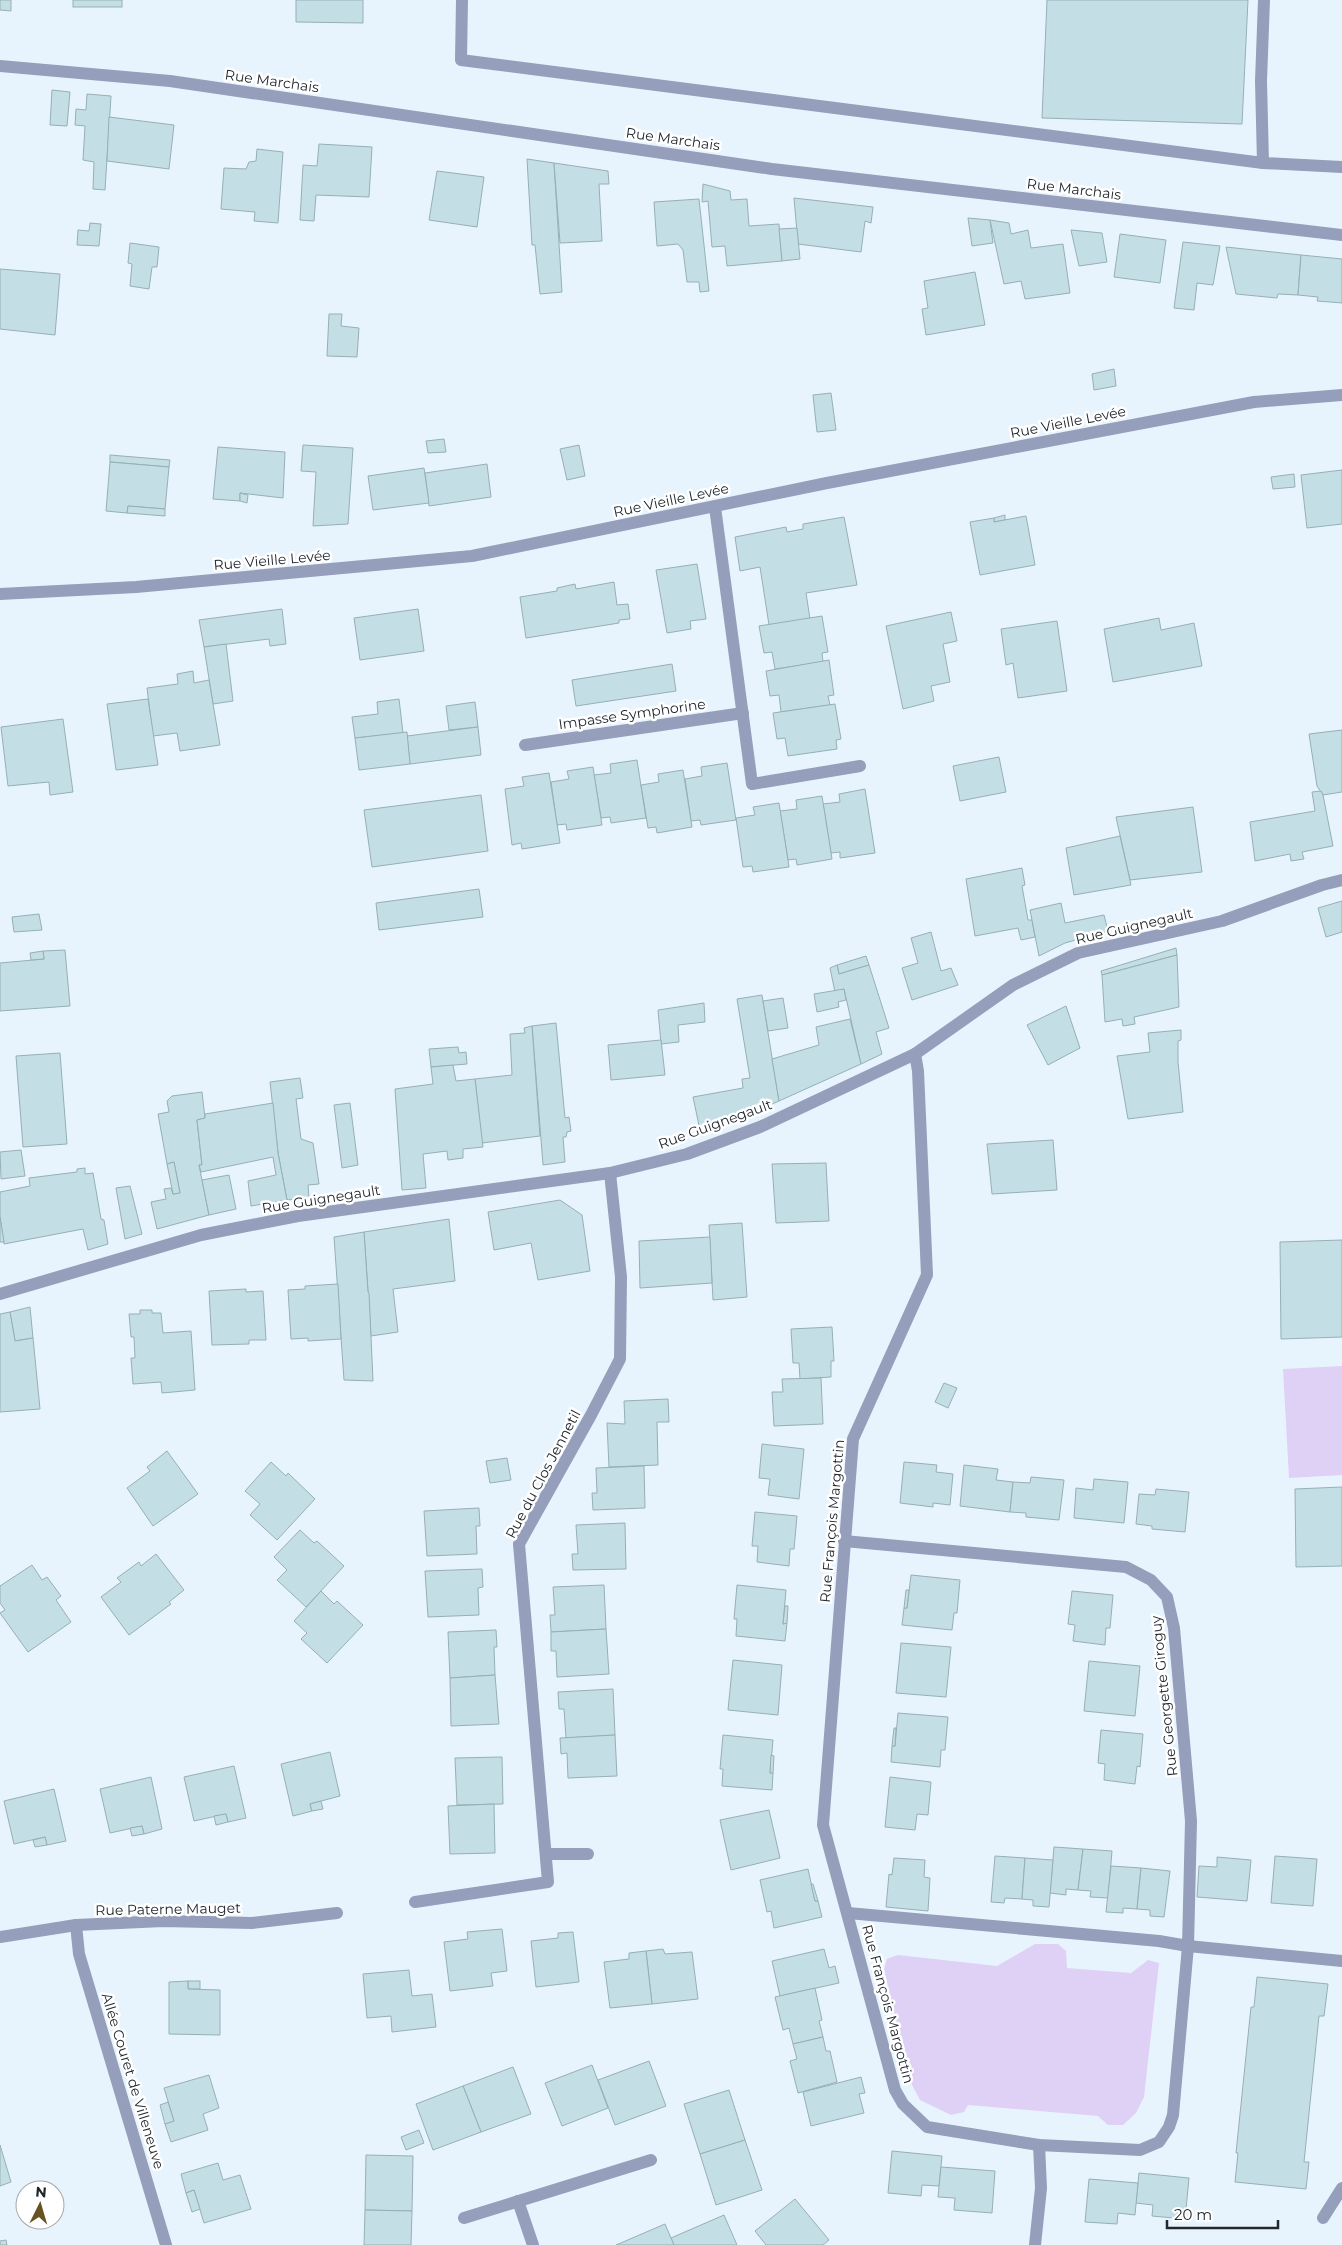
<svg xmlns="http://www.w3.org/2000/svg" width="1342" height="2245" font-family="Montserrat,sans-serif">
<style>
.grass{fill:#dfd0f6}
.building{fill:#c3dfe5;stroke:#95b0b5}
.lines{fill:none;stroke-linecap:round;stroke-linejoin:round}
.minor{stroke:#959ebb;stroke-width:12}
.labels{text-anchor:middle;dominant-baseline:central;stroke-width:5;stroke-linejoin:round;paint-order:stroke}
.street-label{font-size:14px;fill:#20282e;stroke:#fff}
</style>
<rect width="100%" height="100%" fill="#e8f4fd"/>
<!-- grass -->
<g class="grass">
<polygon points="1342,1366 1342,1475 1289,1478 1283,1369"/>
<polygon points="1035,1944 1058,1944 1066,1951 1067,1968 1131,1973 1148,1960 1159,1963 1144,2097 1136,2113 1123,2125 1108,2125 1098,2116 968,2105 964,2112 951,2115 920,2100 910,2081 884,1969 887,1959 898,1955 997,1966"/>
</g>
<!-- building -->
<g class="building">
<polygon points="0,0 11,0 11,11 0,10"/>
<rect x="73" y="0" width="49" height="7"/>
<polygon points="296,0 363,0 363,23 296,22"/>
<polygon points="1047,0 1248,0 1242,124 1042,118"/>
<polygon points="52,90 70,92 67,126 50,125"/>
<polygon points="87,94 111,96 105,190 93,189 94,162 83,160 85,126 75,125 76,109 86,110"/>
<polygon points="109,117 174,125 169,169 107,161"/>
<polygon points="319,144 372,147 369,197 316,195 314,221 300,220 303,165 317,166"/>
<polygon points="257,149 283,152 278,223 254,221 255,212 221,209 224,168 246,169 249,162 256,161"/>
<polygon points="527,159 554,163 562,292 540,294 535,245 532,245"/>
<polygon points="554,163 608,171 609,184 599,184 602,241 560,243"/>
<polygon points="437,171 484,177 477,227 429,220"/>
<polygon points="703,184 730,191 731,200 747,199 749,226 779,224 782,261 727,266 725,246 712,247 708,201 702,202"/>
<polygon points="794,198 873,207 871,223 865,221 861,252 798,244"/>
<polygon points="699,199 709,291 700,292 699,282 687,282 683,250 678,244 657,246 654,202"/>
<polygon points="968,218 990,220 993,243 972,246"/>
<polygon points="990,220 1009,223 1011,234 1028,230 1031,248 1063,244 1070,293 1025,299 1021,281 1004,284"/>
<polygon points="90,223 101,224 99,246 77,245 78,230 89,231"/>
<polygon points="797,228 800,259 782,261 779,229"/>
<polygon points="1071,230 1102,233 1107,262 1079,266"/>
<polygon points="1120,234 1166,240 1160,283 1114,277"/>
<polygon points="1183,242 1220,246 1213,285 1197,283 1194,310 1174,308"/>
<polygon points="130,243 159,247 157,267 152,267 149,289 130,286 132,264 128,263"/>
<polygon points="1226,247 1301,255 1298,295 1278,294 1277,298 1236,294"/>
<polygon points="1301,255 1342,259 1342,303 1317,301 1318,297 1298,295"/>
<polygon points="0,269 60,274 55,335 0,329"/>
<polygon points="975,272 985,325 926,335 922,309 928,308 924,281"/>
<polygon points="329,314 342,314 341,326 359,328 357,357 327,356"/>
<polygon points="1114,369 1116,386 1094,390 1092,374"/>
<polygon points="831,393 836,430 817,432 813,395"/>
<polygon points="444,439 446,452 428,453 426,441"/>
<polygon points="303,445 353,448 348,524 313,526 316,472 301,471"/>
<polygon points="579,445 585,476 567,480 560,449"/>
<polygon points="218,447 285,452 283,498 240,493 240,501 213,499"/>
<polygon points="110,455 170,460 169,467 110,462"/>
<polygon points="110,462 169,467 165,509 128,506 127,513 106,511"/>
<polygon points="487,464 491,497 429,506 425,473"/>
<polygon points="424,468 429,503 373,510 368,476"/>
<polygon points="1342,470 1342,524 1307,528 1301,475"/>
<polygon points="1294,474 1295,487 1273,489 1271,477"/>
<polygon points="240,493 248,495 247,503 240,501"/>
<polygon points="128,506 165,509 165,516 127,513"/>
<polygon points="1005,515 1005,520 994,522 994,518"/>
<polygon points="1026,516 1035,565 980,575 970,522 994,518 994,522"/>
<polygon points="844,517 857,585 806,593 810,619 769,625 760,567 740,571 735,537 786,527 787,532 803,529 803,524"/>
<polygon points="697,564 706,619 690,621 691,629 667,633 656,570"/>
<polygon points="614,582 617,605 628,604 630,619 619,620 619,623 526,638 520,597 557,591 557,588 575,584 576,589"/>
<polygon points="282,609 286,644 270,646 269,639 204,647 199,620"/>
<polygon points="418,609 424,651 360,660 354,618"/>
<polygon points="951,612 957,641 943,644 950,682 931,686 934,701 903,709 886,626"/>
<polygon points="822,616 828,652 822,653 823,662 775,669 772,652 764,653 759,626"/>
<polygon points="1159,618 1161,630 1194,623 1202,666 1113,682 1104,629"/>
<polygon points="1057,621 1067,691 1018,698 1013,663 1006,665 1001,629"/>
<polygon points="226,644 233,701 213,704 204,647"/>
<polygon points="829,660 834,695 828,696 830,705 781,712 779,695 770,696 766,671"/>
<polygon points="672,664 676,691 576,706 572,680"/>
<polygon points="193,671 194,683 209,680 220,745 180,751 177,733 153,736 147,688 178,684 177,674"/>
<polygon points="148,699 158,765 116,770 107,704"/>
<polygon points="399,699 403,733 355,738 352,717 378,714 377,702"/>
<polygon points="475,702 478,727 449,730 446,706"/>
<polygon points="835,704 841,739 836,740 837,749 788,756 785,738 777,739 773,713"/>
<polygon points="63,719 73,792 50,795 49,782 8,786 1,727"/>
<polygon points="478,727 481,755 410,764 407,736"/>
<polygon points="1342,730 1342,792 1323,795 1317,786 1309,734"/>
<polygon points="407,732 410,764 359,770 355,738"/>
<polygon points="999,757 1006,792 960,801 953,766"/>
<polygon points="637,760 646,818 611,823 610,817 601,818 594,775 611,773 610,764"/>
<polygon points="727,763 736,820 701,825 700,820 691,821 685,779 702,776 701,767"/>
<polygon points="593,767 602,825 567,830 566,824 557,825 551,782 569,779 567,771"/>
<polygon points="683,770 692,827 657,833 656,827 648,828 641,785 659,782 658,774"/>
<polygon points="549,773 560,843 522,849 521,843 512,845 505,789 524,786 522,777"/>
<polygon points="865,789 875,853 840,858 840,852 831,853 823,804 840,802 839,794"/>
<polygon points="1321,791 1323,795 1333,846 1302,852 1304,859 1291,861 1290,854 1255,861 1250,822 1315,811 1312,792"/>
<polygon points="481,795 488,851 372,867 364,810"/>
<polygon points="822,796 832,859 797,865 796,859 788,860 780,811 797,809 796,800"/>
<polygon points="779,803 789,867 753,872 752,866 743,867 736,818 755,815 753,807"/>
<polygon points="1193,807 1202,872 1130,880 1116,817"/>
<polygon points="1120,836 1131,885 1074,895 1066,848"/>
<polygon points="1022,868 1025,885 1022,886 1028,920 1032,920 1035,937 1021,940 1018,928 975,936 966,879"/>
<polygon points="479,889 483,917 379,930 376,903"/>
<polygon points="1342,901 1342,932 1326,937 1318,908"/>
<polygon points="1061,903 1065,923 1104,915 1108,931 1065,943 1039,956 1030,910"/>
<polygon points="39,914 42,930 14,932 12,917"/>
<polygon points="931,932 941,971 951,968 958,985 912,1000 902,968 918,963 911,938"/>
<polygon points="1176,948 1177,955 1102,975 1101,971"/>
<polygon points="65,950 70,1006 0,1011 0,963 44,959 43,951"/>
<polygon points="43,951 44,959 31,960 30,953"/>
<polygon points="1177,955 1179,1007 1134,1017 1135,1024 1123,1026 1122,1019 1105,1022 1102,975"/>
<polygon points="866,956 869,965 839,974 837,965"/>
<polygon points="837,965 839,974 869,965 889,1028 876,1032 882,1054 861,1064 844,989 835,992 830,968"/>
<polygon points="844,989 846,1000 838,1002 839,1007 817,1012 814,994"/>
<polygon points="762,995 779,1101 701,1135 693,1097 743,1088 742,1079 750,1078 737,999"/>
<polygon points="783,998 788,1028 768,1031 763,1001"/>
<polygon points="704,1003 705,1022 678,1025 679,1042 661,1044 658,1010"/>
<polygon points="1066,1006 1080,1048 1048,1065 1027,1025"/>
<polygon points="850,1019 861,1064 779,1101 772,1059 819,1045 816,1027"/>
<polygon points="556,1023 565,1118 569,1117 571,1131 567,1132 566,1137 563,1137 565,1162 543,1165 532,1026"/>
<polygon points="532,1026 540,1136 482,1143 475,1079 512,1075 510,1034 525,1033 524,1028"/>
<polygon points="1181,1030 1181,1040 1178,1041 1178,1062 1183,1112 1128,1119 1117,1056 1150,1052 1148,1033"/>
<polygon points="661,1040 665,1075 611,1080 608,1045"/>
<polygon points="458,1047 459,1053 466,1052 467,1064 431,1067 429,1049"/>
<polygon points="60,1053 67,1144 23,1147 16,1056"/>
<polygon points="453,1065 456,1081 475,1079 483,1147 463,1149 463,1158 448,1160 447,1151 423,1154 426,1188 402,1190 395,1089 433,1084 431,1067"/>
<polygon points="300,1078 303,1098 296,1099 301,1139 313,1143 319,1184 308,1185 309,1198 287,1200 278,1153 270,1082"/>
<polygon points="202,1092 205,1118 197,1120 202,1165 199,1165 209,1215 157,1229 151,1202 166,1199 164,1189 171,1188 173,1194 180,1193 174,1162 167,1164 158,1114 169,1112 167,1101 172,1096"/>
<polygon points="273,1103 278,1153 287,1200 251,1206 248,1181 276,1175 273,1157 201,1172 199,1165 202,1165 197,1120 205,1118 205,1114"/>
<polygon points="350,1103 358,1165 342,1168 334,1105"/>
<polygon points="1053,1140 1057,1190 992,1194 987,1144"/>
<polygon points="21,1150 25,1176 1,1179 0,1152"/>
<polygon points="174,1162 180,1193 173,1194 167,1164"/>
<polygon points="826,1163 829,1221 776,1223 772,1164"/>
<polygon points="85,1168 85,1174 93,1173 101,1219 104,1220 108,1244 88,1250 83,1229 4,1244 0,1217 0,1192 30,1186 29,1178 77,1172 77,1169"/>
<polygon points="229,1175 236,1209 209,1215 202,1180"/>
<polygon points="130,1186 142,1234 125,1239 116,1188"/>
<polygon points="560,1200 582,1215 590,1271 538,1280 531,1243 494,1250 488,1212"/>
<polygon points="0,1217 4,1242 0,1242"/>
<polygon points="449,1219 455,1281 393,1289 398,1332 371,1336 364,1232"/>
<polygon points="742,1223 747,1297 713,1300 709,1225"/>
<polygon points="364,1232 368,1292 369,1293 373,1381 344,1380 334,1237"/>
<polygon points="710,1237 712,1283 640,1288 639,1241"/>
<polygon points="1342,1240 1342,1337 1281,1339 1280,1242"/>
<polygon points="338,1284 341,1339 308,1341 308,1338 291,1339 288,1290 305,1289 305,1286"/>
<polygon points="246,1289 246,1292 263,1291 266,1340 249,1340 249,1344 212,1345 209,1291"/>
<polygon points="30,1307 33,1338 15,1341 10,1312"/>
<polygon points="140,1310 152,1310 152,1313 161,1313 163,1333 191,1331 195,1390 162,1393 161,1382 133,1384 131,1358 135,1358 134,1337 131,1337 129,1314 140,1314"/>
<polygon points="10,1312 15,1341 33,1338 40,1409 0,1412 0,1314"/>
<polygon points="832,1327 834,1361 831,1361 831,1377 800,1379 799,1363 793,1363 791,1329"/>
<polygon points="821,1378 823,1424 774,1426 772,1392 783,1392 782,1379"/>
<polygon points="944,1383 957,1388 948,1408 935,1402"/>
<polygon points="668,1399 669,1422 657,1422 658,1465 609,1467 607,1423 625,1424 624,1401"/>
<polygon points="762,1444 804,1449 799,1499 768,1495 770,1479 759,1478"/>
<polygon points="167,1451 198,1494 153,1526 127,1488 150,1471 147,1467"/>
<polygon points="507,1458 511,1480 490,1483 486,1461"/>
<polygon points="271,1462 286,1476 288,1473 315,1499 277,1540 250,1515 260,1504 245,1491"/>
<polygon points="904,1462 937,1465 936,1472 953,1474 950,1505 933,1503 933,1507 900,1503"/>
<polygon points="964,1465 998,1469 996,1480 1013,1482 1010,1512 960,1506"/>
<polygon points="644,1466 645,1508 593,1510 592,1493 597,1493 596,1468"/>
<polygon points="1031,1477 1064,1480 1059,1520 1026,1517 1026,1513 1010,1512 1013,1482 1030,1483"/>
<polygon points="1094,1479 1128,1482 1124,1523 1074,1518 1076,1488 1093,1490"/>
<polygon points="1342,1487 1342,1566 1296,1567 1295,1489"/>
<polygon points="1156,1489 1189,1492 1185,1532 1152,1529 1152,1526 1136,1524 1139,1494 1155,1495"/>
<polygon points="479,1508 480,1526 476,1526 477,1554 427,1556 424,1511"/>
<polygon points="755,1512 797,1516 794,1549 790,1549 789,1566 757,1562 758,1546 752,1546"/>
<polygon points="625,1523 626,1569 573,1570 572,1554 578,1554 576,1525"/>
<polygon points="300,1530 314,1543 317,1541 344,1566 306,1607 277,1580 287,1570 274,1557"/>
<polygon points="156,1554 184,1590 169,1602 171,1604 129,1635 101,1597 121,1582 117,1578 139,1562 141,1566"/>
<polygon points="32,1565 42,1580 47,1577 61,1596 56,1600 71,1622 28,1652 0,1613 5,1610 0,1603 0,1586"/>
<polygon points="482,1569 483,1587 478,1588 479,1615 428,1617 425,1571"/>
<polygon points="911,1575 960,1580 957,1613 954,1613 952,1630 902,1625 904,1608 907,1608"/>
<polygon points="604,1585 606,1629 551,1632 550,1615 555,1615 553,1587"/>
<polygon points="737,1585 786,1590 783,1624 787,1623 785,1641 736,1636 737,1619 734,1619"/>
<polygon points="906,1590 909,1590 907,1608 904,1608"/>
<polygon points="321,1591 334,1604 337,1601 363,1625 327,1663 301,1639 307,1633 294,1621"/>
<polygon points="1072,1591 1113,1595 1110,1628 1106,1628 1105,1645 1073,1641 1075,1625 1068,1624"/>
<polygon points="785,1606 788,1606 787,1623 783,1624"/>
<polygon points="606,1629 609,1674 557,1677 556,1651 551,1651 551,1632"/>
<polygon points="496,1630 497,1647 494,1647 495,1675 450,1678 448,1632"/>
<polygon points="901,1643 951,1647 946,1697 896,1693"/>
<polygon points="733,1660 782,1665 778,1715 728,1710"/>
<polygon points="1089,1661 1140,1666 1135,1716 1084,1711"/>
<polygon points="495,1675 499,1724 451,1726 450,1678"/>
<polygon points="613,1689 615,1735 566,1738 564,1709 559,1709 558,1692"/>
<polygon points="898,1713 948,1717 945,1750 941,1750 940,1767 891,1762 892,1746 895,1746"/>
<polygon points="894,1728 896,1728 895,1746 892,1746"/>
<polygon points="1101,1730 1143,1734 1140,1767 1137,1766 1135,1784 1104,1780 1105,1764 1098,1763"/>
<polygon points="615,1735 617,1776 568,1778 567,1753 561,1754 560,1738"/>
<polygon points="723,1735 773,1740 770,1773 773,1773 772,1790 722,1786 723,1769 720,1769"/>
<polygon points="330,1752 340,1796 310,1804 312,1811 293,1816 281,1764"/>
<polygon points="771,1755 774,1756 773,1773 770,1773"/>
<polygon points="502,1757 503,1804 457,1805 455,1758"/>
<polygon points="234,1766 246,1818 228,1822 226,1814 194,1821 184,1777"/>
<polygon points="151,1777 162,1829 144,1834 142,1826 110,1833 100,1789"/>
<polygon points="890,1777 931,1782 928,1815 917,1814 915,1830 885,1827"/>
<polygon points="54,1789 66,1841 47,1845 45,1837 14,1844 4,1801"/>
<polygon points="321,1801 323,1809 312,1811 310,1804"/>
<polygon points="494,1804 495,1853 450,1854 448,1806"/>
<polygon points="769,1810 780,1858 731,1870 720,1820"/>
<polygon points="226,1814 228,1822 216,1825 214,1816"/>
<polygon points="142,1826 144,1834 132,1836 130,1828"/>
<polygon points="45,1837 47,1845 35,1847 33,1840"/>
<polygon points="1054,1847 1083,1849 1078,1890 1066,1889 1066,1895 1050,1893"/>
<polygon points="1083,1849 1112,1851 1108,1898 1090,1897 1091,1891 1078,1890"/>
<polygon points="995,1856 1025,1858 1022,1899 1005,1898 1004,1903 991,1902"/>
<polygon points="1275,1856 1317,1859 1313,1906 1271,1903"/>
<polygon points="1217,1857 1251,1860 1247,1901 1197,1897 1199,1866 1217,1867"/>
<polygon points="894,1858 925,1860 924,1877 930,1878 928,1911 886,1907 889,1874 892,1875"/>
<polygon points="1025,1858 1053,1860 1049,1907 1033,1906 1033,1900 1022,1899"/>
<polygon points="1111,1866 1141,1868 1137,1909 1123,1908 1123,1913 1106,1912"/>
<polygon points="1141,1868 1170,1871 1164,1917 1150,1916 1150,1910 1137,1909"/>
<polygon points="808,1869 815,1901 818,1901 822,1917 774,1928 771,1911 767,1912 760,1880"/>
<polygon points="811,1884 813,1884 818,1901 815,1901"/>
<polygon points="502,1929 507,1971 491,1973 493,1986 450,1991 444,1942 468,1939 467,1932"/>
<polygon points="573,1932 579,1982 536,1987 531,1941 558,1938 558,1933"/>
<polygon points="663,1949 665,1954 692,1952 698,1999 652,2004 646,1951"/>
<polygon points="824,1949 829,1968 835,1966 839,1983 780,1996 772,1961"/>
<polygon points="646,1951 652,2004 610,2008 604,1962 629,1959 629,1953"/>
<polygon points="409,1970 412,1996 432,1994 436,2027 392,2032 391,2016 367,2018 363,1974"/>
<polygon points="1257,1977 1328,1984 1324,2016 1319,2016 1304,2162 1309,2162 1306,2189 1235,2182 1238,2153 1236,2153 1251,2007 1254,2007"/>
<rect x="188" y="1981" width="12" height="8"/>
<polygon points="188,1981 188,1989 220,1990 220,2035 169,2034 169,1982"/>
<polygon points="815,1988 822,2020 819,2021 823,2037 793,2044 789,2028 783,2030 775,1997"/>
<polygon points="823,2037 826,2051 830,2051 837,2082 798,2093 790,2061 797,2059 793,2044"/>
<polygon points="649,2061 666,2106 615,2125 598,2080"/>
<polygon points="592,2065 608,2108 562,2126 545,2083"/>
<polygon points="513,2067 531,2114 481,2132 463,2086"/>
<polygon points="209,2075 219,2108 203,2114 208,2130 171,2142 165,2124 174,2121 164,2088"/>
<polygon points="861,2077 865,2093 859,2094 864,2113 811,2126 803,2092"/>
<polygon points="463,2086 481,2132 433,2150 416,2104"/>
<polygon points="729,2090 745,2140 700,2154 684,2104"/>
<polygon points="168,2102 174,2121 165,2124 160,2105"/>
<polygon points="419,2130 424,2143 406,2150 401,2137"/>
<polygon points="745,2140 762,2190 716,2205 700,2154"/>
<polygon points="0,2145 11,2182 0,2186"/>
<polygon points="892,2151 942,2156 939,2186 922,2185 921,2196 888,2193"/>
<polygon points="366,2155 413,2156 412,2211 365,2210"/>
<polygon points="218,2163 223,2180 240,2175 251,2209 204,2223 194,2190 186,2193 181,2174"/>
<polygon points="941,2167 995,2171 992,2213 954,2210 955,2198 938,2197"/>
<polygon points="1139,2173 1189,2178 1185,2219 1152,2216 1153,2205 1136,2203"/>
<polygon points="1089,2179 1138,2183 1135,2215 1118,2213 1117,2224 1085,2222"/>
<polygon points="194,2190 200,2209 192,2212 186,2193"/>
<polygon points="795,2199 829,2240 823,2245 766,2245 755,2231"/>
<polygon points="365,2210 412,2211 411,2245 364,2245"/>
<polygon points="724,2215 737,2245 674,2245 671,2238"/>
<polygon points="665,2224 674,2245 616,2245"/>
<polygon points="6,2240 7,2245 0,2245 0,2241"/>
</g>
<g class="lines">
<!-- minor -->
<g class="minor">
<polyline points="462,0 461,60 1263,163 1342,167"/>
<polyline points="0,66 170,81 772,169 1342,235"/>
<polyline points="1263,163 1261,81 1264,0"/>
<polyline points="715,507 752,784 860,766"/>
<polyline points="0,594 136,587 472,556 827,483 1254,402 1342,395"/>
<polyline points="525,745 743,713"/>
<polyline points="915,1054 918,1071 927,1275 853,1439 823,1825 895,2090 903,2104 927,2127 1039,2145 1140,2150 1159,2142 1169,2127 1173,2115 1188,1946 1342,1961"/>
<polyline points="0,1294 201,1235 298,1216 610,1173 687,1154 760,1127 915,1054 1013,985 1078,953 1222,921 1322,885 1342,880"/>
<polyline points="844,1541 1126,1567 1151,1580 1167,1597 1174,1628 1191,1821 1188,1946 1159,1941 848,1913"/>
<polyline points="546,1854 588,1854"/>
<polyline points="415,1902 548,1882 519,1544 591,1415 620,1359 621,1277 610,1173"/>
<polyline points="76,1925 79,1954 166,2245"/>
<polyline points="0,1937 76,1925 163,1921 252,1923 337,1913"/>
<polyline points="518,2201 533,2245"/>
<polyline points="464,2218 651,2160"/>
<polyline points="1323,2218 1342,2188"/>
<polyline points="1035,2245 1041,2188 1039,2145"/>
</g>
</g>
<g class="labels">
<!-- street labels -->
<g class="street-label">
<text transform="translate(272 81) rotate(8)">Rue Marchais</text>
<text transform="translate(673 139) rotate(8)">Rue Marchais</text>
<text transform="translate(1074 189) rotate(7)">Rue Marchais</text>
<text transform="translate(1068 422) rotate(-11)">Rue Vieille Levée</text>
<text transform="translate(671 500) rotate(-12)">Rue Vieille Levée</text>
<text transform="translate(272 560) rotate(-5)">Rue Vieille Levée</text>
<text transform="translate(632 714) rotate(-8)">Impasse Symphorine</text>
<text transform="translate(1134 926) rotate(-13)">Rue Guignegault</text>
<text transform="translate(715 1124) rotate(-20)">Rue Guignegault</text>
<text transform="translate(321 1199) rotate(-9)">Rue Guignegault</text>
<text transform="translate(543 1474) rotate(-62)">Rue du Clos Jennetil</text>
<text transform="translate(832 1521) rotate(-85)">Rue François Margottin</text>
<text transform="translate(1164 1696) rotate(-96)">Rue Georgette Giroguy</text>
<text transform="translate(168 1909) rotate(-1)">Rue Paterne Mauget</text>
<text transform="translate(888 2004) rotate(75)">Rue François Margottin</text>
<text transform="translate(133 2081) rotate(73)">Allée Couret de Villeneuve</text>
</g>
</g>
<!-- north arrow -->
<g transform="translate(40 2205) rotate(5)"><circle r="24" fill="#ffffff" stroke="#a6a9ab"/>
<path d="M0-4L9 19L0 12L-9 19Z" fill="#685222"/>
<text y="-8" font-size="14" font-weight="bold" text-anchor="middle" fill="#20282e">N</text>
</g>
<!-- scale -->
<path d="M1167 2220v8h111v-8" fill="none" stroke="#20282e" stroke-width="2.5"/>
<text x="1174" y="2220" font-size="15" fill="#20282e" stroke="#ffffff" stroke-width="4" paint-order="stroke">20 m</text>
</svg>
